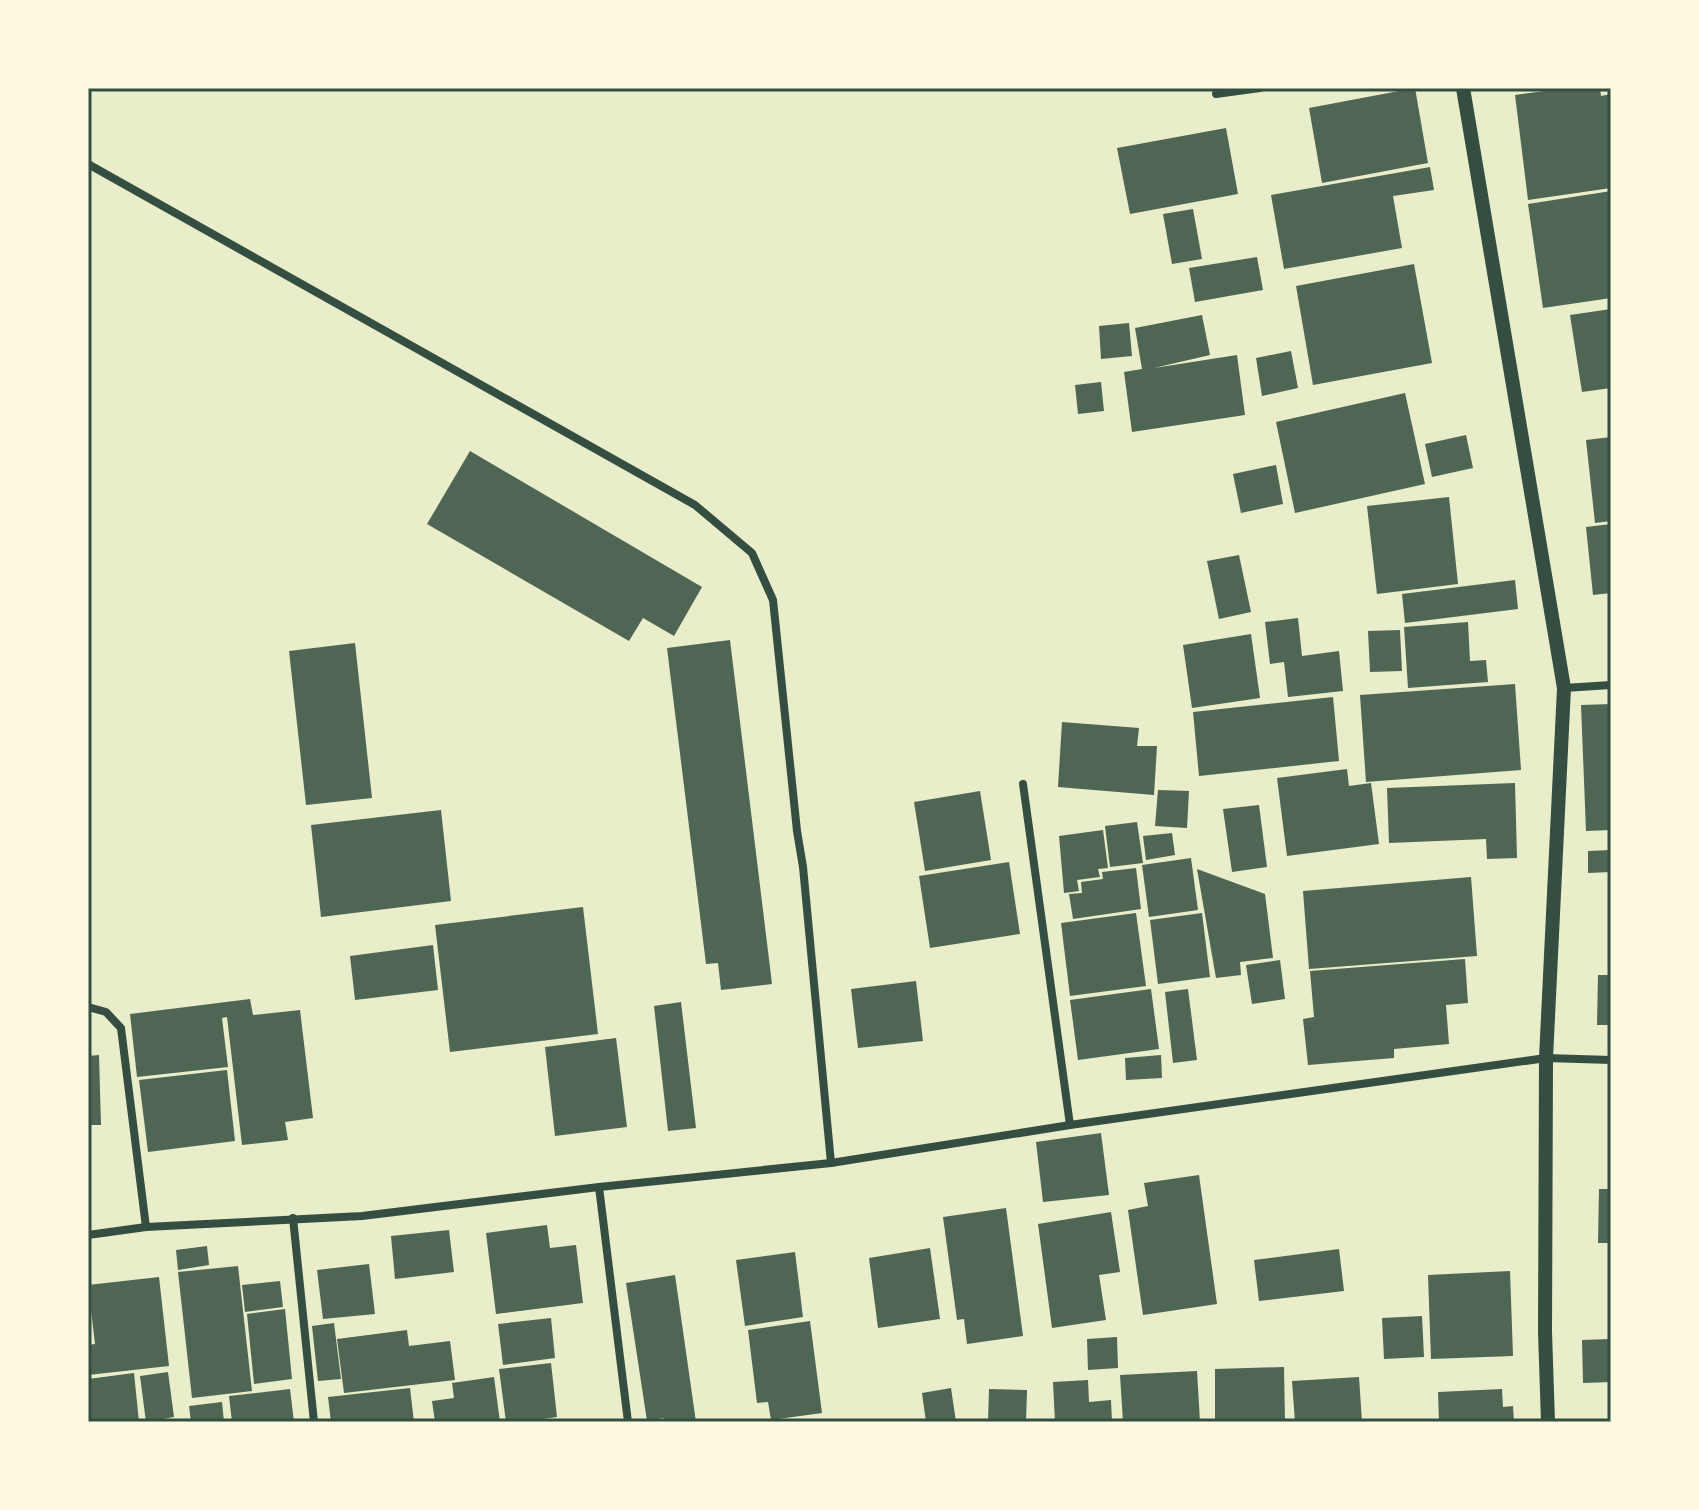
<svg xmlns="http://www.w3.org/2000/svg" width="1699" height="1510" font-family="'Fira Sans',sans-serif">
<style>
.building{fill:#4f6655}
.lines{fill:none;stroke-linecap:round;stroke-linejoin:round}
.minor{stroke:#344e41;stroke-width:8}
.tertiary{stroke:#344e41;stroke-width:14}
.neatline{fill:none;stroke:#344e41;stroke-width:3}
</style>
<rect width="100%" height="100%" fill="#e9edc9"/>
<!-- building -->
<g class="building">
<polygon points="1415,88 1428,163 1322,183 1309,108"/>
<polygon points="1567,88 1600,88 1601,96 1611,94 1611,188 1528,200 1515,95"/>
<polygon points="1226,128 1238,194 1130,214 1117,148"/>
<polygon points="1430,167 1434,190 1393,196 1402,248 1284,269 1271,195"/>
<polygon points="1611,191 1611,298 1543,308 1528,204"/>
<polygon points="1193,209 1202,259 1172,264 1163,214"/>
<polygon points="1257,257 1263,290 1195,302 1189,268"/>
<polygon points="1414,264 1432,363 1313,385 1296,286"/>
<polygon points="1611,309 1611,388 1582,392 1570,315"/>
<polygon points="1202,315 1210,355 1154,368 1237,355 1245,415 1132,432 1124,372 1142,369 1135,328"/>
<polygon points="1129,323 1132,356 1101,359 1099,326"/>
<polygon points="1291,351 1298,388 1262,396 1256,358"/>
<polygon points="1101,382 1104,411 1078,414 1075,385"/>
<polygon points="1405,393 1425,484 1295,513 1276,422"/>
<polygon points="1466,435 1473,468 1432,477 1425,444"/>
<polygon points="1611,437 1611,521 1595,523 1586,440"/>
<polygon points="470,451 702,587 674,636 643,618 629,641 427,524"/>
<polygon points="1276,465 1283,504 1241,513 1233,474"/>
<polygon points="1449,497 1458,584 1377,594 1367,506"/>
<polygon points="1611,524 1611,593 1593,595 1586,527"/>
<polygon points="1239,555 1251,612 1219,619 1207,561"/>
<polygon points="1515,580 1518,609 1405,623 1402,594"/>
<polygon points="1298,618 1302,656 1339,651 1343,691 1288,697 1284,662 1270,664 1265,622"/>
<polygon points="1468,622 1470,661 1486,660 1488,682 1408,688 1404,627"/>
<polygon points="1400,630 1402,671 1370,672 1368,631"/>
<polygon points="1251,634 1260,698 1192,708 1183,645"/>
<polygon points="730,640 772,984 721,990 718,963 706,964 667,648"/>
<polygon points="355,643 372,798 306,805 289,651"/>
<polygon points="1515,684 1521,770 1366,782 1360,695"/>
<polygon points="1333,697 1339,761 1199,776 1193,712"/>
<polygon points="1611,704 1611,830 1586,831 1581,705"/>
<polygon points="1062,722 1139,728 1137,746 1157,746 1154,795 1058,787"/>
<polygon points="1347,769 1349,786 1371,783 1379,844 1287,856 1277,778"/>
<polygon points="1515,783 1517,858 1487,859 1486,839 1389,843 1387,788"/>
<polygon points="1158,790 1189,791 1187,828 1155,826"/>
<polygon points="980,791 991,860 925,871 914,802"/>
<polygon points="1259,805 1267,867 1232,872 1223,809"/>
<polygon points="441,810 451,901 321,917 311,825"/>
<polygon points="1137,822 1143,863 1110,867 1105,826"/>
<polygon points="1103,830 1108,868 1098,869 1100,877 1077,880 1079,891 1064,893 1059,836"/>
<polygon points="1172,833 1175,855 1146,860 1143,836"/>
<polygon points="1611,850 1611,872 1588,873 1588,851"/>
<polygon points="1191,858 1198,910 1149,917 1142,865"/>
<polygon points="1009,862 1020,934 930,948 919,876"/>
<polygon points="1136,868 1141,909 1073,919 1069,894 1082,893 1081,882 1103,879 1102,872"/>
<polygon points="1197,869 1265,894 1273,958 1240,962 1241,975 1216,978"/>
<polygon points="1471,877 1477,956 1309,969 1303,891"/>
<polygon points="583,907 598,1034 450,1052 435,925"/>
<polygon points="1136,913 1146,986 1070,996 1061,923"/>
<polygon points="1202,913 1210,977 1158,984 1150,920"/>
<polygon points="433,945 438,990 355,1000 350,956"/>
<polygon points="1465,959 1468,1003 1446,1005 1449,1044 1394,1049 1394,1058 1308,1065 1303,1019 1314,1017 1310,971"/>
<polygon points="1280,960 1285,999 1252,1004 1246,965"/>
<polygon points="1598,975 1611,975 1611,1025 1597,1025"/>
<polygon points="916,981 923,1041 858,1048 851,989"/>
<polygon points="1151,989 1159,1049 1078,1060 1070,1000"/>
<polygon points="1188,989 1197,1060 1173,1063 1165,992"/>
<polygon points="250,999 253,1015 300,1010 313,1118 285,1122 288,1140 242,1145 227,1017 222,1018 228,1067 137,1077 130,1014"/>
<polygon points="681,1002 696,1128 668,1131 654,1006"/>
<polygon points="616,1038 627,1127 555,1136 545,1047"/>
<polygon points="99,1055 101,1125 88,1125 88,1056"/>
<polygon points="1161,1055 1162,1078 1126,1080 1125,1058"/>
<polygon points="227,1070 235,1141 148,1152 139,1080"/>
<polygon points="1101,1133 1109,1195 1043,1202 1036,1142"/>
<polygon points="1199,1175 1217,1304 1143,1315 1128,1210 1148,1206 1144,1183"/>
<polygon points="1599,1189 1611,1189 1611,1243 1598,1243"/>
<polygon points="1006,1208 1023,1336 967,1344 964,1319 957,1320 943,1217"/>
<polygon points="1111,1212 1120,1272 1099,1275 1106,1320 1052,1328 1038,1224"/>
<polygon points="547,1225 550,1248 576,1245 583,1303 496,1314 486,1233"/>
<polygon points="449,1230 454,1272 395,1279 391,1236"/>
<polygon points="207,1246 209,1265 178,1270 176,1250"/>
<polygon points="930,1248 940,1319 878,1328 869,1258"/>
<polygon points="1339,1249 1344,1291 1259,1301 1254,1260"/>
<polygon points="795,1252 803,1317 745,1326 736,1260"/>
<polygon points="369,1264 375,1314 323,1319 317,1270"/>
<polygon points="238,1266 252,1391 192,1398 178,1272"/>
<polygon points="1510,1271 1513,1356 1431,1359 1428,1275"/>
<polygon points="675,1275 696,1422 664,1422 664,1418 647,1421 626,1283"/>
<polygon points="159,1277 169,1366 88,1375 88,1345 95,1344 88,1285"/>
<polygon points="280,1281 283,1307 245,1312 242,1285"/>
<polygon points="285,1309 292,1379 254,1384 247,1314"/>
<polygon points="1422,1316 1424,1357 1384,1359 1382,1318"/>
<polygon points="551,1318 555,1358 503,1365 498,1324"/>
<polygon points="810,1321 822,1413 771,1420 768,1402 757,1403 748,1330"/>
<polygon points="334,1323 341,1379 318,1381 312,1326"/>
<polygon points="407,1330 409,1346 450,1341 455,1380 344,1393 337,1339"/>
<polygon points="1117,1337 1118,1368 1088,1370 1087,1339"/>
<polygon points="1611,1339 1611,1382 1583,1383 1582,1340"/>
<polygon points="551,1363 557,1417 521,1422 506,1422 499,1369"/>
<polygon points="1284,1367 1285,1422 1215,1422 1215,1369"/>
<polygon points="1197,1371 1200,1422 1123,1422 1120,1375"/>
<polygon points="168,1372 174,1417 146,1422 140,1376"/>
<polygon points="134,1373 139,1422 88,1422 88,1379"/>
<polygon points="494,1377 500,1422 435,1422 432,1401 454,1398 452,1383"/>
<polygon points="1359,1377 1362,1422 1295,1422 1292,1381"/>
<polygon points="1088,1380 1089,1402 1111,1400 1112,1422 1055,1422 1053,1382"/>
<polygon points="410,1388 414,1422 331,1422 328,1397"/>
<polygon points="951,1388 956,1422 926,1422 922,1393"/>
<polygon points="290,1389 294,1422 232,1422 229,1396"/>
<polygon points="989,1389 1027,1390 1026,1422 988,1422"/>
<polygon points="1502,1389 1503,1407 1513,1406 1514,1422 1439,1422 1438,1392"/>
<polygon points="222,1402 224,1422 191,1422 189,1406"/>
</g>
<g class="lines">
<!-- minor -->
<g class="minor">
<polyline points="1216,94 1260,88"/>
<polyline points="88,164 695,505 752,553 773,600 797,831 803,867 831,1163"/>
<polyline points="1564,688 1611,685"/>
<polyline points="1023,784 1070,1125"/>
<polyline points="88,1007 106,1012 121,1028 146,1227"/>
<polyline points="599,1187 628,1422"/>
<polyline points="293,1218 314,1422"/>
<polyline points="88,1235 146,1227 362,1216 599,1187 831,1163 1070,1125 1546,1058 1611,1060"/>
</g>
<!-- tertiary -->
<polyline class="tertiary" points="1463,88 1564,688 1546,1058 1545,1332 1548,1422"/>
</g>
<!-- border -->
<rect width="1699" height="1510" fill="none" stroke="#fefae0" stroke-width="180"/>
<rect x="90" y="90" width="1519" height="1330" class="neatline"/>
</svg>
